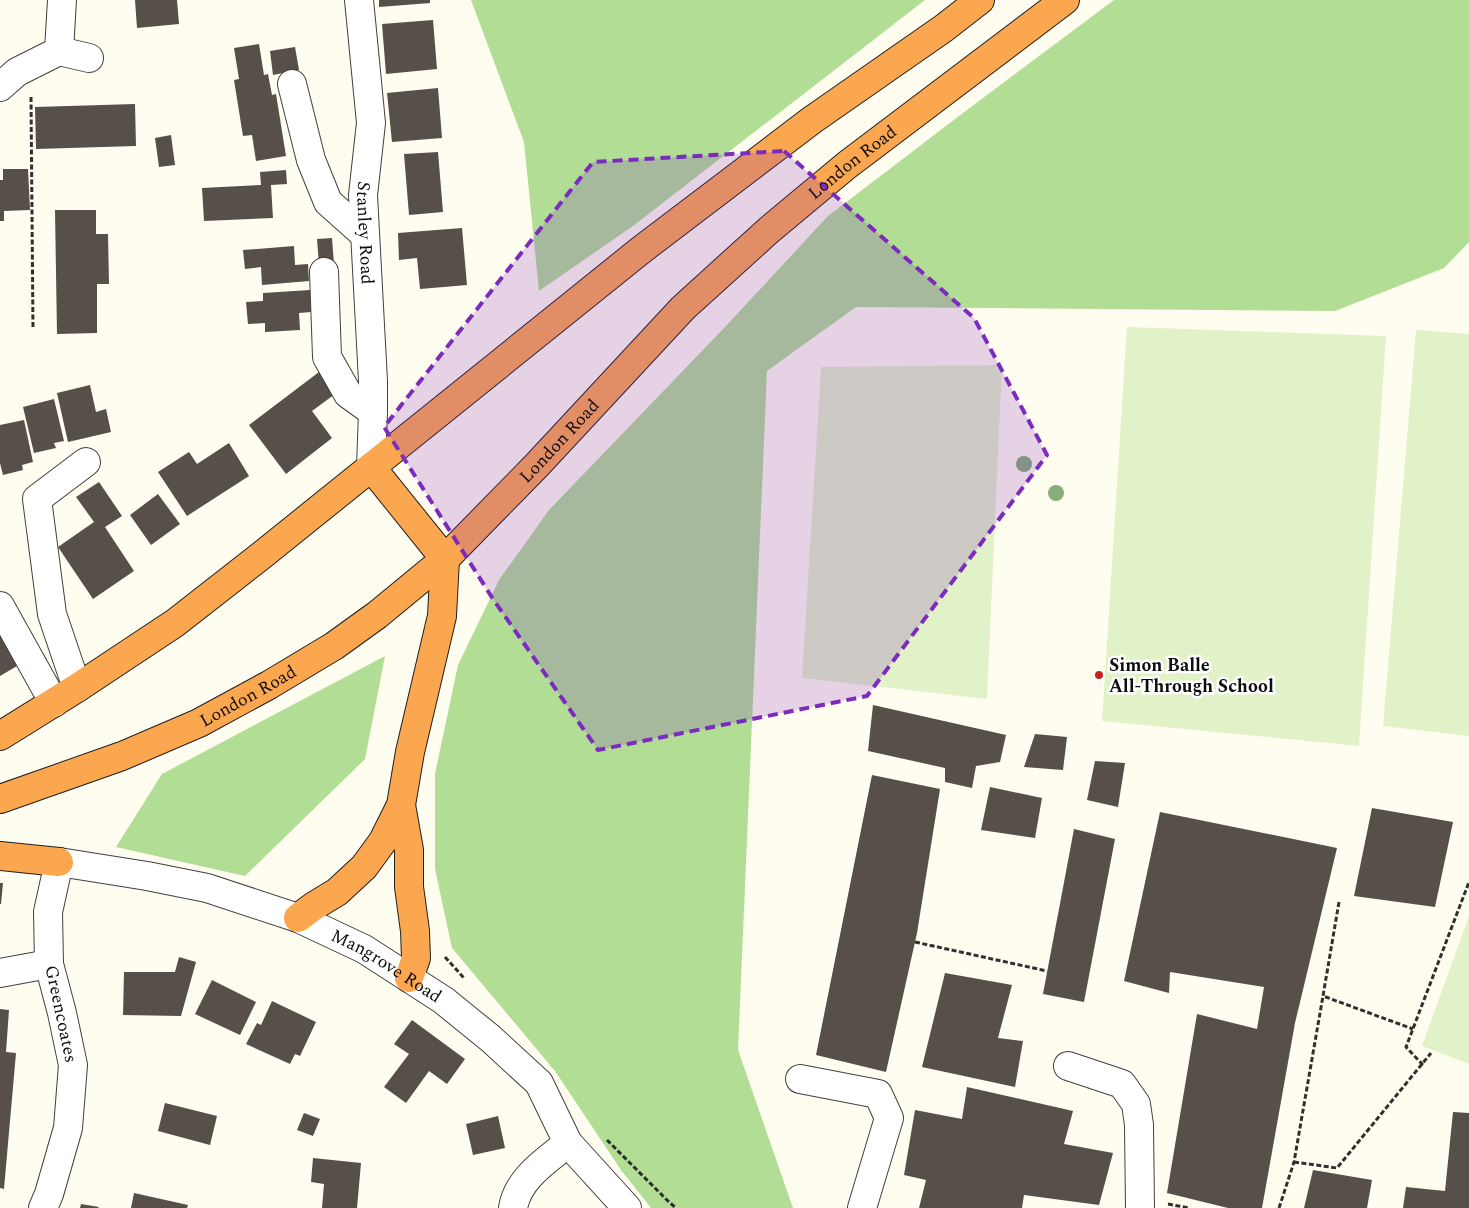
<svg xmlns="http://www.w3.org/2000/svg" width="1469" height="1208" font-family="Spectral,serif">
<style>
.forest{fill:#b2dd94}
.pitch{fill:#e2f2c8}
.building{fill:#574f49}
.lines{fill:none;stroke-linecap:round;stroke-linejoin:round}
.minor-casing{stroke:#414141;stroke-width:30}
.highway-casing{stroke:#1f1f1f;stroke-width:30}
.path{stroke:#303030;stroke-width:3;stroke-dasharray:5 2.5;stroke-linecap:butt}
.minor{stroke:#fff;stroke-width:28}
.highway{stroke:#fba750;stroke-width:28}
.tree{fill:#88ac7a}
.marked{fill:#7b2cbf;fill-opacity:0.2;stroke:#7b2cbf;stroke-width:4;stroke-dasharray:10 6;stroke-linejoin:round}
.poi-dot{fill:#c51f1e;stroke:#fff;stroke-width:2}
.labels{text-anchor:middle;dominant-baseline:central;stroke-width:5;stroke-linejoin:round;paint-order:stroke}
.street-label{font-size:18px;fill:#0e0e0e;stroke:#fff}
.poi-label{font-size:18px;font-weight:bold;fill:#0e0e0e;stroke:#fff;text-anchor:start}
</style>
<rect width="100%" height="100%" fill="#fffdef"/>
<!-- forest -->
<g class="forest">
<polygon points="471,0 925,0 633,226 539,291 524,142"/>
<polygon points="1114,0 1469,0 1469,242 1444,268 1335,311 856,307 767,371 738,1050 793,1208 651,1208 621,1170 555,1071 452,948 435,869 435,774 458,665 499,580 549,510 725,327 828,216 963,113"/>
<polygon points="385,656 365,759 245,876 116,847 162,774"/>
</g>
<!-- pitch -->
<g class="pitch">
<polygon points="1127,327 1386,336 1359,746 1102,721"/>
<polygon points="1416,330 1469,334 1469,736 1383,726"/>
<polygon points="1002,365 987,699 802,678 821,367"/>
<polygon points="1469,916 1469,1064 1422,1046"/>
</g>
<!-- building -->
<g class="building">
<polygon points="135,0 177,0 179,24 137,28"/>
<polygon points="379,0 430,0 430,3 379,7"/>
<polygon points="433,20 437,69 386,74 382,24"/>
<polygon points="259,44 264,75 268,74 272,95 276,94 286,156 256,161 252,135 243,136 234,80 239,79 234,48"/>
<polygon points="295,47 299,70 273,75 270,51"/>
<polygon points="438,88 442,138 392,142 387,93"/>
<polygon points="135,104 136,146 36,149 35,107"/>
<polygon points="171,135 175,165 159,167 155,138"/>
<polygon points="438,152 443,212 409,215 404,154"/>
<polygon points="3,169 28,169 30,210 4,211 4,221 0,221 0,180 3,180"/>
<polygon points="286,170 287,184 271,185 273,218 204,221 202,188 261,185 260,172"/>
<polygon points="55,210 96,210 96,234 108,234 109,284 97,284 97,333 57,334"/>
<polygon points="462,228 467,285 420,289 417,258 399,260 398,233"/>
<polygon points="332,238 334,264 319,265 317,239"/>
<polygon points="294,246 295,265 308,264 309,281 262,285 261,267 245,269 243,250"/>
<polygon points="310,290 311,312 299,313 300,330 265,332 265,323 248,324 246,302 263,301 263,293"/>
<polygon points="319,372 335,394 312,411 332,438 286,474 249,425"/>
<polygon points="90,385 96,412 106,409 111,432 68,442 57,393"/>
<polygon points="54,399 64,441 54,443 56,448 34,453 23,407"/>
<polygon points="24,420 33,462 22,465 23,470 3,475 0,463 0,425"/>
<polygon points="229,443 249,476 187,516 158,472 189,452 197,464"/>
<polygon points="99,482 122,516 105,527 134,571 93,599 58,547 94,522 76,497"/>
<polygon points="158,494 180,524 151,545 130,515"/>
<polygon points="0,635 17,666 0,676"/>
<polygon points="873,705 1006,735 1000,762 976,766 972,788 945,782 945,768 868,751"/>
<polygon points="1035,734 1067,737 1063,770 1024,767"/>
<polygon points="1095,761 1125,763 1118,807 1087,800"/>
<polygon points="872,775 940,789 917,933 886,1072 816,1055"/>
<polygon points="990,787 1042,798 1035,838 981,830"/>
<polygon points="1372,808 1453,822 1435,907 1354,896"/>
<polygon points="1160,812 1337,848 1295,1023 1262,1208 1228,1208 1167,1193 1197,1014 1257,1029 1264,987 1170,972 1169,993 1124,981"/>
<polygon points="1074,829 1115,839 1084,1002 1043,994"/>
<polygon points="0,883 3,883 1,904 0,904"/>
<polygon points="179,957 196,962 181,1016 123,1015 124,972 175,972"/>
<polygon points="945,973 1012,985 998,1038 1023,1041 1015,1087 922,1067"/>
<polygon points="212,980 256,1002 240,1035 195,1014"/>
<polygon points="272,1001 316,1022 300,1056 295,1054 290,1064 246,1044 257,1023 261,1025"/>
<polygon points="0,1009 9,1010 6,1052 16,1053 4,1189 0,1188"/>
<polygon points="412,1020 465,1059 447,1084 429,1071 406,1103 384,1087 409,1054 394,1044"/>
<polygon points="967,1087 1073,1111 1064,1144 1113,1153 1099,1205 1024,1195 1022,1208 919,1208 926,1180 904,1175 915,1110 962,1119"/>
<polygon points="165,1103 217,1116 210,1145 158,1131"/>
<polygon points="1453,1112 1469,1113 1469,1208 1403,1208 1406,1187 1445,1191"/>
<polygon points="304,1113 320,1119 313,1136 297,1130"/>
<polygon points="498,1116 505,1148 473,1155 466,1124"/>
<polygon points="313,1158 361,1163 357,1208 322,1208 324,1184 311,1182"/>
<polygon points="1313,1170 1372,1180 1367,1208 1304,1208"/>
<polygon points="134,1193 188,1205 187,1208 131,1208"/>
<polygon points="81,1204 99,1207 98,1208 80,1208"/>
</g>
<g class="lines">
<defs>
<g id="minor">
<path id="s1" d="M359,0L371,123L363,195L373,381V412L371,467"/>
<polyline points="59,51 62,0"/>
<polyline points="292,84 311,160 328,202 365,235"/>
<polyline points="0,87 17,72 59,51 89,58"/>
<polyline points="324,272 327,357 348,394 373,412"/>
<polyline points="0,606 54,703"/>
<polyline points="77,688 52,614 37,499 86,462"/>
<polyline points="0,973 49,964"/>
<polyline points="1068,1066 1122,1084 1136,1104 1139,1125 1140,1208"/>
<polyline points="800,1079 878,1094 889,1118 862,1208"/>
<path id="s2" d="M43,1208L49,1194L68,1128L73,1065L62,1013L49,964L48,912L59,862L147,876L207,888L298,918L364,949L443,1000L490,1038L539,1083L568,1143L627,1208"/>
<path d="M513,1208C518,1178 546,1161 568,1143"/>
</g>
<g id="highway">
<polyline points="0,736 77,688 175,623 262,555 641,250 812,120 944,28 980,0"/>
<path id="s3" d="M0,799L122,756L199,723L269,685L334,646L377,615L445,559L537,465L683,308L769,230L847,165L1065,0"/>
<polyline points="401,805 409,850 409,887 415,931 416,958 409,978"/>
<polyline points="0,856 59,862"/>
<polyline points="298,918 314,906 337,892 364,867 383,841 401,805 410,752 442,616 445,559 371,467"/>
</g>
</defs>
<!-- minor casing -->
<use href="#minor" class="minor-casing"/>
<!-- highway casing -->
<use href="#highway" class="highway-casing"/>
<!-- path -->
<g class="path">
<polyline points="31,97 33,329"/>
<polyline points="1339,902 1323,996 1413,1029"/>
<polyline points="915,942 1047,971"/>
<polyline points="445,957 464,978"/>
<polyline points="1423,1065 1406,1047 1469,882"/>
<polyline points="607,1140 669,1202 676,1208"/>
<polyline points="1294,1162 1337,1168 1431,1053"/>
<polyline points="1168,1204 1189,1208"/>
<polyline points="1279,1208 1294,1162 1323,996"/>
</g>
<!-- minor -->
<use href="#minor" class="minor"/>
<!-- highway -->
<use href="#highway" class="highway"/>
</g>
<!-- trees -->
<g class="tree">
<circle cx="1024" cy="464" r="8"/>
<circle cx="1056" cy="493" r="8"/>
</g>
<!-- marked area -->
<path class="marked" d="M784,151L974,318L1047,455L867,696L598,750L493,599L384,427L593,162Z"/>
<!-- markers -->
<circle class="poi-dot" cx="1099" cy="675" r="5"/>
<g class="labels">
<!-- street labels -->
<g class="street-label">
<text stroke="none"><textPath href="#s3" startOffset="1079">London Road</textPath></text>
<text stroke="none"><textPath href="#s1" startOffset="234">Stanley Road</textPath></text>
<text stroke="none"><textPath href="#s3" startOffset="674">London Road</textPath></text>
<text stroke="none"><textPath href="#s3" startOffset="269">London Road</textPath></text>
<text stroke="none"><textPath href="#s2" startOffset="701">Mangrove Road</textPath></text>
<text transform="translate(61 1014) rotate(78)">Greencoates</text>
</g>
<!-- poi labels -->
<g class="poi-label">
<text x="1109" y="665">Simon Balle<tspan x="1109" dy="21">All-Through School</tspan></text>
</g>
</g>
</svg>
